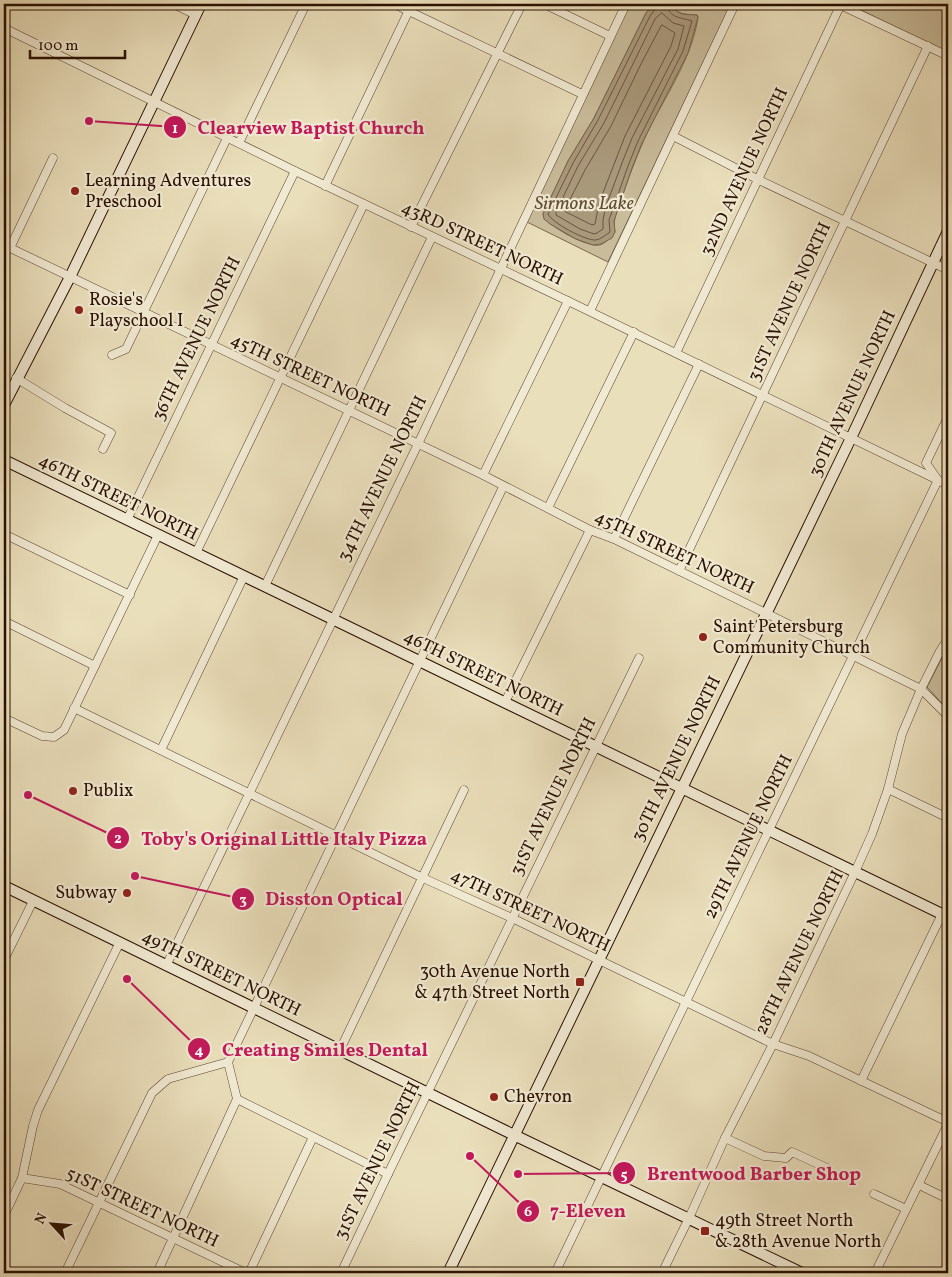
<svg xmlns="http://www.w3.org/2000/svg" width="952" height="1277" font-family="Vollkorn,serif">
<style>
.green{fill:#c9bc9b;stroke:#7a664e}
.water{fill:#a9997b;stroke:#76624a}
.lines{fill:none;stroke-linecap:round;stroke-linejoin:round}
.shore{stroke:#6a543e;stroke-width:1}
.street-casing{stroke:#5a442f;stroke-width:9}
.secondary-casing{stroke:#2a1000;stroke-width:12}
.street{stroke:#f1ead3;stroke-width:8}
.secondary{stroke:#f1ead3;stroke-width:10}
.poi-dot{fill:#8f2418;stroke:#f1ead3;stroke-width:2}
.labels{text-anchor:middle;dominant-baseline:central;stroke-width:4.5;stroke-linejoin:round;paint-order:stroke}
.street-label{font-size:18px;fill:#2a1000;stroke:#f1ead3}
.poi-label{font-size:18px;fill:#2a1000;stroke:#f1ead3;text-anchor:start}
.water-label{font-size:19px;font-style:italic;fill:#634e37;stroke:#f1ead3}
.leader{fill:none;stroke:#c2185b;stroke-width:2}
.callout-dot{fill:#c2185b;stroke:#f1ead3;stroke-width:2}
.mark-label{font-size:15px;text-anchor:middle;font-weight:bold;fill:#fff}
.callout-label{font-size:19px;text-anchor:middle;font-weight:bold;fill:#c2185b;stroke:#f1ead3;stroke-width:4.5;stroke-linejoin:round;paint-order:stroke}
</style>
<rect width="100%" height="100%" fill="#eadfbb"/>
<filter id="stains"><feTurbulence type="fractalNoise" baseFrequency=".004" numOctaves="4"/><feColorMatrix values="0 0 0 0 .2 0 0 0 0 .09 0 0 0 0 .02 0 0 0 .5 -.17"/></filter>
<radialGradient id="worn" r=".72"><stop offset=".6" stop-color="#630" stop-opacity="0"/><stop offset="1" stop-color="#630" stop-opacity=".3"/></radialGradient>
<!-- green -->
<g class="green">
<path d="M630,4H654L646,13L594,118L568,161L543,214C546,226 588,248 600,245C606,243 611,236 615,232C612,218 619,204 624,191C632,168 641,145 652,123C669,91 693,54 698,17L697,15C685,14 677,15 671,4H716L728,10L608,262L527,222Z"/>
<polygon points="850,4 948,4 948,52 854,7"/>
<polygon points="948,646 948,710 927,687"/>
</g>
<!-- water -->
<path class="water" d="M654,4H671C678,16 683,14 697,15L698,17L688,53L642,143L632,168L614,221L615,232L612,238L601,244L593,245L576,239L550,224L544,219L543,214L568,161L594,118L646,13Z"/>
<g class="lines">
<!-- shore -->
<g class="shore">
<path d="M657,4L656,8L650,16L598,120L573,163L548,214C552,223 586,241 596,240C601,239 606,235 610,232L609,220L628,166L638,141L683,51L692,21C681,17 669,19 667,4"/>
<polygon points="662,13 673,23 684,26 678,49 632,138 622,163 606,206 603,220 603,229 597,233 594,234 580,229 556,215 556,212 578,166 604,123 655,19"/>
<polygon points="662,25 675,33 671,46 625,136 599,203 595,224 592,225 566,212 565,209 585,170 611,126 641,64"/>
</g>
<defs>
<g id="street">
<polyline points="173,4 196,15"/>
<polyline points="394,4 582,94"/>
<polyline points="544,4 610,36"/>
<polyline points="838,4 948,56"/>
<polyline points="4,28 295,171 568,301 948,485"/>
<polyline points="673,136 759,180 948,270"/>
<polyline points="239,143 306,4"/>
<polyline points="325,186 412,4"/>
<polyline points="411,227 522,4"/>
<polyline points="4,245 483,475 590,530 614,539 921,689 948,716"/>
<polyline points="10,248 53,158"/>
<polyline points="590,311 735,4"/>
<polyline points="676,353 841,4"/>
<polyline points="112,355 126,349 227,138"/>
<polyline points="16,378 65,408 111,433 103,449"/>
<polyline points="483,475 568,301"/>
<polyline points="548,508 634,332"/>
<polyline points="127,520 295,171"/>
<polyline points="4,534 130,595"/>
<polyline points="614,539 699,364"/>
<polyline points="196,553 364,204"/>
<polyline points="679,571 928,46"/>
<polyline points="265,586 432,237"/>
<polyline points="4,621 95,666"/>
<polyline points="505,702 590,530"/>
<polyline points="74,708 423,878 512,918 773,1044 809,1056 948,1122"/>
<polyline points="4,718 42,736 54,737 64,730 158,535"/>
<polyline points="161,750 244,576"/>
<polyline points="888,789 948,818"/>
<polyline points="4,960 33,901"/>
<polyline points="166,966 418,444 626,4"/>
<polyline points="340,1050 464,790"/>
<polyline points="861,1081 942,914"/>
<polyline points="237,1099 388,1174"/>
<polyline points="725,1138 764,1156 786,1158 792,1152 827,1168"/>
<polyline points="22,1178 60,1184 246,1273"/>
<polyline points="919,1185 948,1199"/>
<polyline points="874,1194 906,1209"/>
<polyline points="4,1216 22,1178 33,1126 38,1110 119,944"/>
<polyline points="65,1273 152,1093 168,1079 228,1062"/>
<polyline points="157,1273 237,1099 228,1062 503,487"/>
<polyline points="249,1273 313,1137"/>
<polyline points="341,1273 388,1174 639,658"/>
<polyline points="555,1273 938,480 926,463 948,417"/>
<polyline points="662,1273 689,1218 725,1138 773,1044 855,872 872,834 888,789 902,734 921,689 940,651 948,639"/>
<polyline points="875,1273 948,1124"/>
</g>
<g id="secondary">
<polyline points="4,405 70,277 201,4"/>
<polyline points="4,460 948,917"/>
<polyline points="4,886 514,1135 802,1273"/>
<polyline points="448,1273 851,438 948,231"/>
</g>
</defs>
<!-- street casing -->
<use href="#street" class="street-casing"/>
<!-- secondary casing -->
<use href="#secondary" class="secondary-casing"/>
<!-- street -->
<use href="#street" class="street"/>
<!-- secondary -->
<use href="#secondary" class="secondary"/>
</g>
<!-- markers -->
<g class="poi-dot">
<circle cx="75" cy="191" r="5"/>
<circle cx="79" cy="310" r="5"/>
<circle cx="703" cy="637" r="5"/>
<circle cx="73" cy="791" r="5"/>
<circle cx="127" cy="893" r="5"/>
<rect x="575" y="977" width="10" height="10" rx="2.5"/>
<circle cx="494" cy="1097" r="5"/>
<rect x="700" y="1226" width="10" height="10" rx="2.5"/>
</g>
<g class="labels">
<!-- street labels -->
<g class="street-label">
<text transform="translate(745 172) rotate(-65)">32ND AVENUE NORTH</text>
<text transform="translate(482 244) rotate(25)">43RD STREET NORTH</text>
<text transform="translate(790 302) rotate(-65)">31ST AVENUE NORTH</text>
<text transform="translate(197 339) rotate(-64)">36TH AVENUE NORTH</text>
<text transform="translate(310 376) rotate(25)">45TH STREET NORTH</text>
<text transform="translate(853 394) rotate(-65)">30TH AVENUE NORTH</text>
<text transform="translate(383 479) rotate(-64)">34TH AVENUE NORTH</text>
<text transform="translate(118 498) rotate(26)">46TH STREET NORTH</text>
<text transform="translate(674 553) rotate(25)">45TH STREET NORTH</text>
<text transform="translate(483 674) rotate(26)">46TH STREET NORTH</text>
<text transform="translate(677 759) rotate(-64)">30TH AVENUE NORTH</text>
<text transform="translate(554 797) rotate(-64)">31ST AVENUE NORTH</text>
<text transform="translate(749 837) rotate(-64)">29TH AVENUE NORTH</text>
<text transform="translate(530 911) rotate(25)">47TH STREET NORTH</text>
<text transform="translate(800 953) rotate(-64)">28TH AVENUE NORTH</text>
<text transform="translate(221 974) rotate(26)">49TH STREET NORTH</text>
<text transform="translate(378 1161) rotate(-64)">31ST AVENUE NORTH</text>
<text transform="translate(142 1208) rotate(25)">51ST STREET NORTH</text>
</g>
<!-- poi labels -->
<g class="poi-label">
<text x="85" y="181">Learning Adventures<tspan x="85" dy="21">Preschool</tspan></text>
<text x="89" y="300">Rosie's<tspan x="89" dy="21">Playschool I</tspan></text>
<text x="713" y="627">Saint Petersburg<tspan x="713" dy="21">Community Church</tspan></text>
<text x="83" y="791">Publix</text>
<text x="117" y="893" text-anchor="end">Subway</text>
<text x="570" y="972" text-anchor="end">30th Avenue North<tspan x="570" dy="21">&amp; 47th Street North</tspan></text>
<text x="504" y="1097">Chevron</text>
<text x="715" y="1221">49th Street North<tspan x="715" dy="21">&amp; 28th Avenue North</tspan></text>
</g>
<!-- water labels -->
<g class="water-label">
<text x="584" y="204">Sirmons Lake</text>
</g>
</g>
<!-- callouts -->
<path class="leader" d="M89 121L175 127M28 795L118 838M135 876L243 899M127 979L199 1049M518 1174L624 1173M470 1156L528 1211"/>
<g class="callout-dot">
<circle cx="89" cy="121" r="5"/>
<circle cx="28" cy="795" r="5"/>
<circle cx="135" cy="876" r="5"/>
<circle cx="127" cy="979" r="5"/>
<circle cx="518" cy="1174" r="5"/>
<circle cx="470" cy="1156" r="5"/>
<circle cx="175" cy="127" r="12"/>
<circle cx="118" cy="838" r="12"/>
<circle cx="243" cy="899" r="12"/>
<circle cx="199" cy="1049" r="12"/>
<circle cx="624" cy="1173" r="12"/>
<circle cx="528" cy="1211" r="12"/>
</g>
<g class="mark-label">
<text x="175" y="133">1</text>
<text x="118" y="843">2</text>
<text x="243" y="904">3</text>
<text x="199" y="1055">4</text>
<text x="624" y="1179">5</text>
<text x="528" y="1216">6</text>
</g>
<g class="callout-label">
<text x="311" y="134">Clearview Baptist Church</text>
<text x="284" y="845">Toby's Original Little Italy Pizza</text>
<text x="334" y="905">Disston Optical</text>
<text x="325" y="1056">Creating Smiles Dental</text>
<text x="754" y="1180">Brentwood Barber Shop</text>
<text x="588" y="1217">7-Eleven</text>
</g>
<!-- margin -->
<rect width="952" height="1277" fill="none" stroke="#eadfbb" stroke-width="20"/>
<rect x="5" y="5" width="942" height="1267" fill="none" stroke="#2a1000" stroke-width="2.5"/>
<rect x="10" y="10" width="932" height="1257" fill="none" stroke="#2a1000"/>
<!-- north arrow -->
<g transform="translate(52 1224) rotate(296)" stroke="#f1ead3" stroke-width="4" paint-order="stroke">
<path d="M0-4L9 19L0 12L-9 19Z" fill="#2a1000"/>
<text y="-8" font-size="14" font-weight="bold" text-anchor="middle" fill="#2a1000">N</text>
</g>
<!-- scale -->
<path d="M30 50v8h95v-8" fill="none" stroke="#2a1000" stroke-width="2.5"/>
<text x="38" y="50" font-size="15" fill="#2a1000" stroke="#f1ead3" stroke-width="4" paint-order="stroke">100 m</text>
<rect width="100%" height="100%" filter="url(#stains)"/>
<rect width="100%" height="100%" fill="url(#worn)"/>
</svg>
